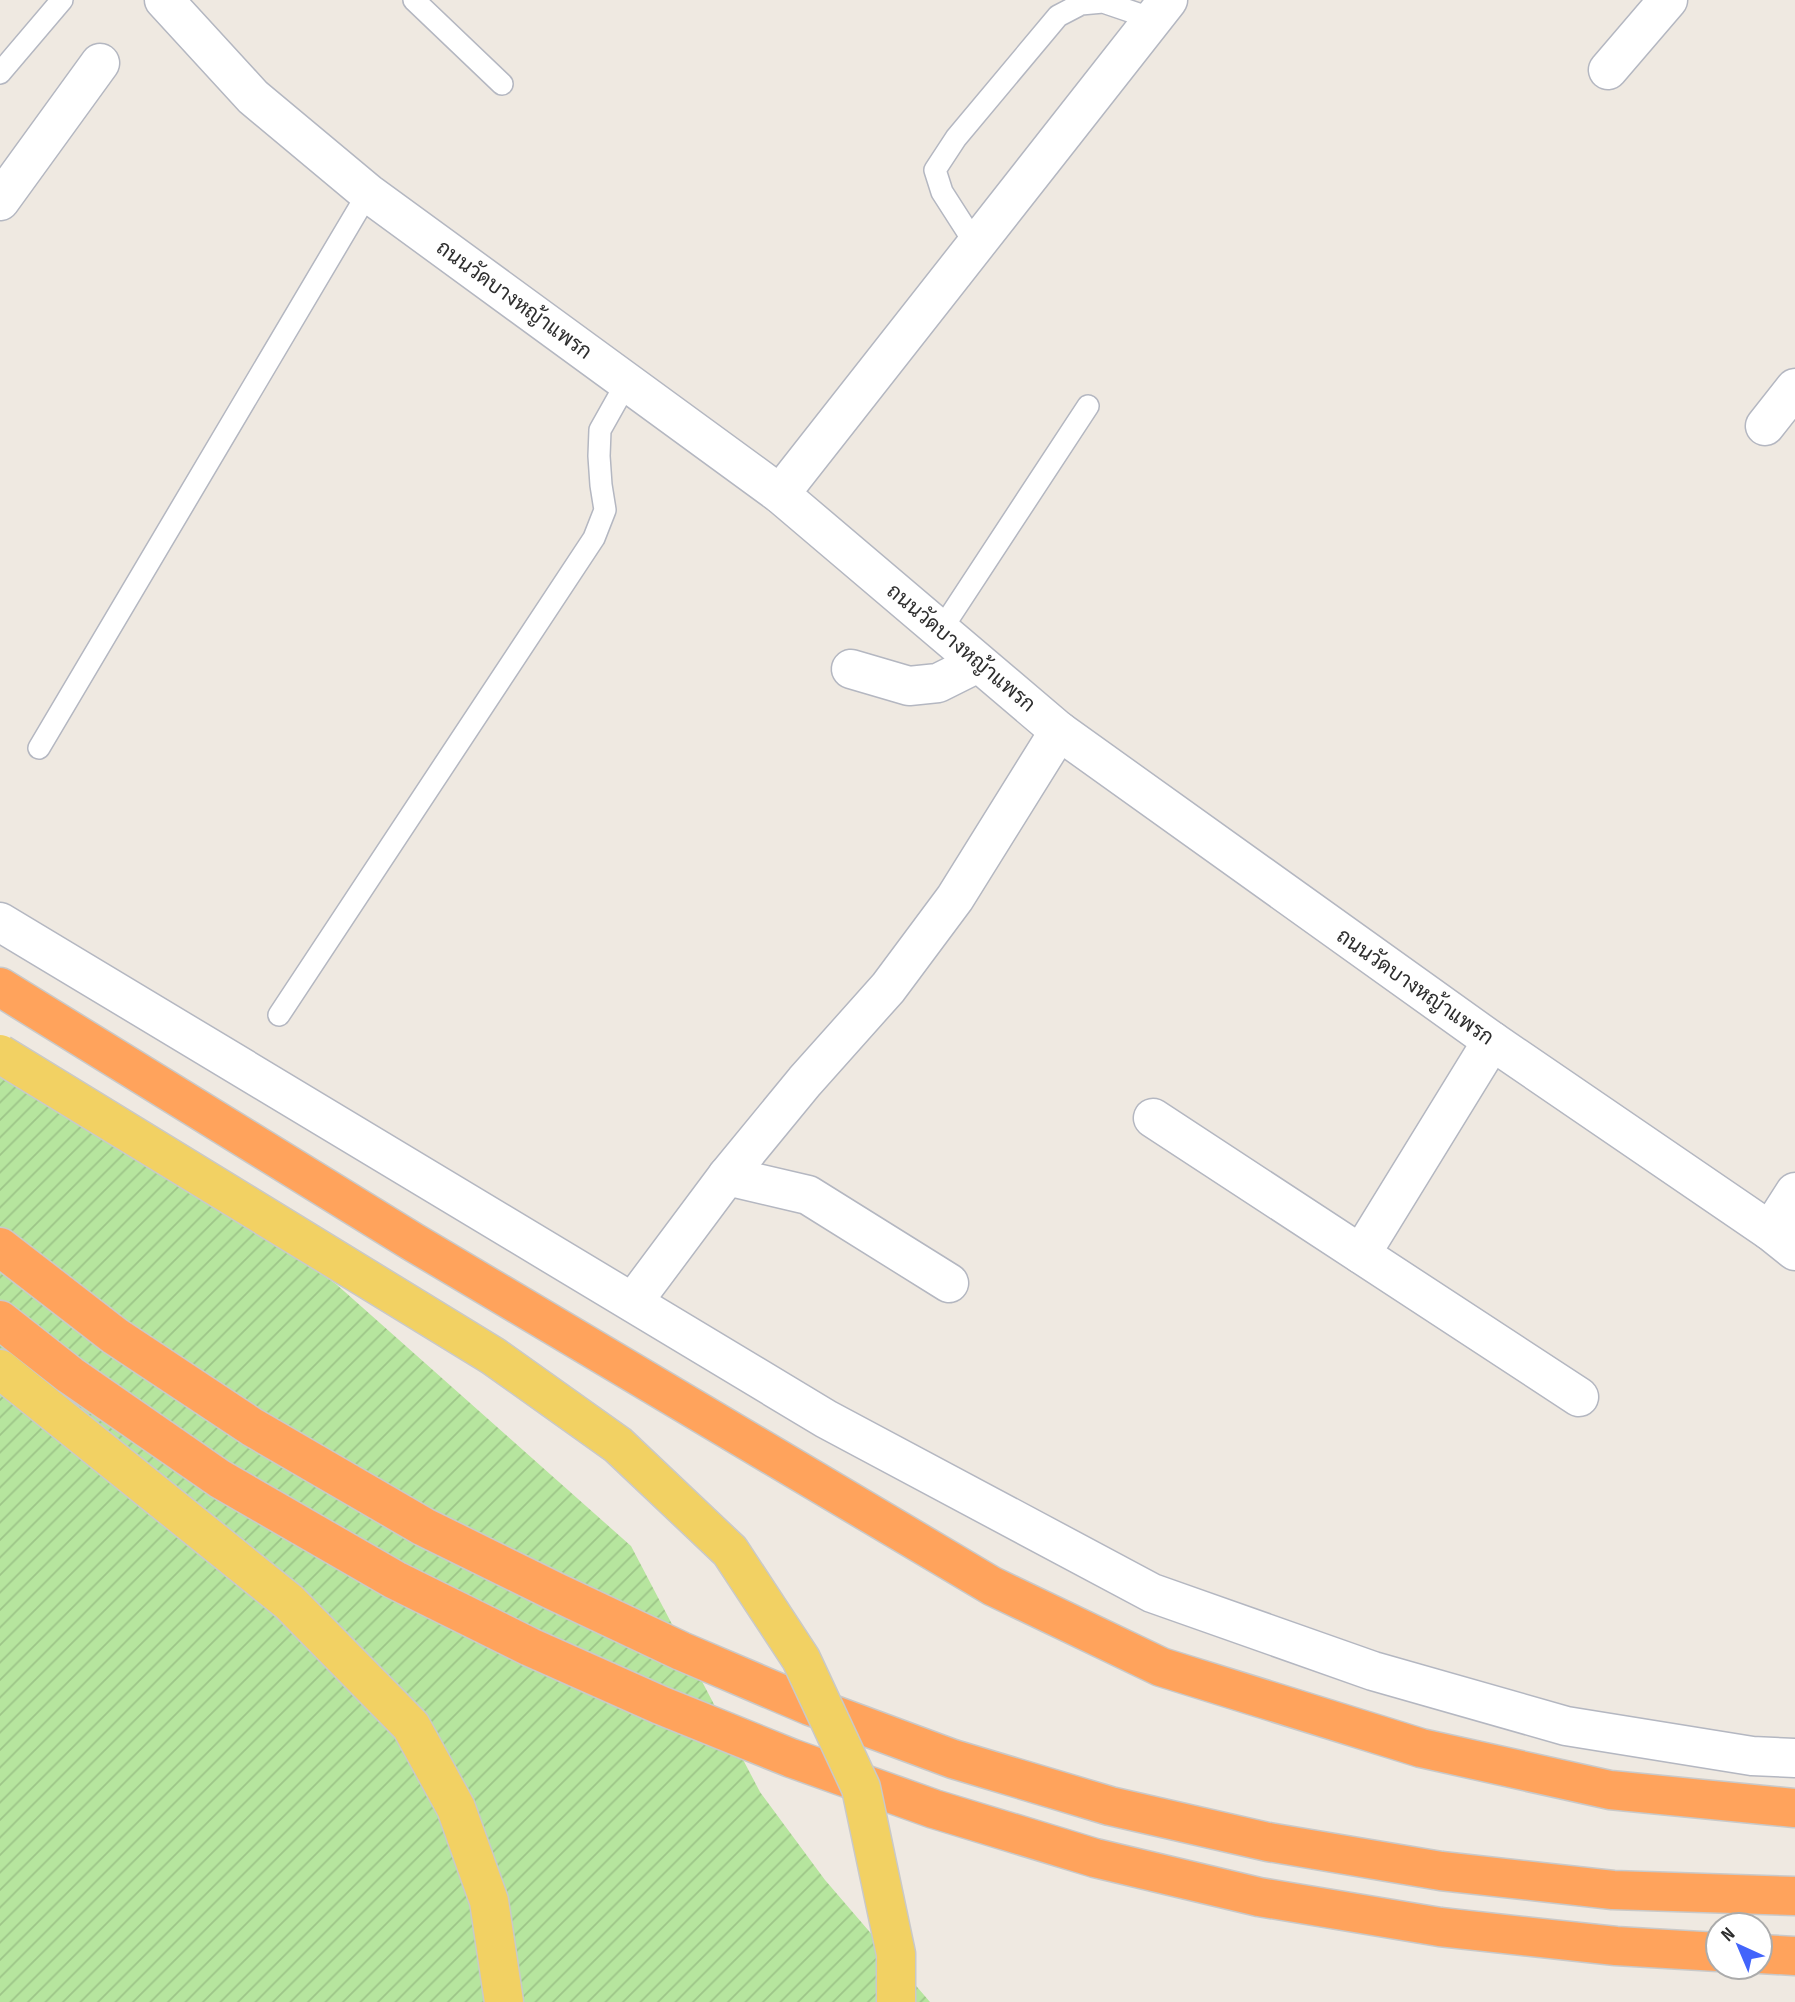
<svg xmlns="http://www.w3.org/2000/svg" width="1795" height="2002" font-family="'Sofia Sans Condensed',Sarabun,sans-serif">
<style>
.garden{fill:url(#garden-furrows)}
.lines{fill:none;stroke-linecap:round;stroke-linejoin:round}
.lane-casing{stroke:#b4b7c1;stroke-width:24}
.street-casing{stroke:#b4b7c1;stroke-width:41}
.secondary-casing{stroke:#b4b7c1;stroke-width:41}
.primary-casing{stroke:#c9c9c9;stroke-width:41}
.highway-casing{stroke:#c9c9c9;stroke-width:41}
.lane{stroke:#fff;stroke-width:21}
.street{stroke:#fff;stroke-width:38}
.secondary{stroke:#fff;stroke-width:38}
.primary{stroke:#f2d163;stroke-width:38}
.highway{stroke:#ffa35c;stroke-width:38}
.primary-bridge-casing{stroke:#c9c9c9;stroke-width:41;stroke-linecap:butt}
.primary-bridge{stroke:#f2d163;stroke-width:38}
.labels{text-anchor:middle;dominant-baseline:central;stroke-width:5;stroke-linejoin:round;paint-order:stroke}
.street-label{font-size:21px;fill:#2e2e2e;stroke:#fff}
</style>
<defs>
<pattern id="garden-furrows" width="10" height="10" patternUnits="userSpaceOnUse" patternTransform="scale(1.75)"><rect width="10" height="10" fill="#b6e59e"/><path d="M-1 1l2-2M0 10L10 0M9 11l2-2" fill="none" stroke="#9dc588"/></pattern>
</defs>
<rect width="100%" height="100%" fill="#efe9e1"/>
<!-- garden -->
<polygon class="garden" points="0,1056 336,1284 631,1546 760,1792 825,1880 930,2002 0,2002"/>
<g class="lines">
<defs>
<g id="lane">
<polyline points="414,0 502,84"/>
<polyline points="0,73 62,0"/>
<polyline points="976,245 942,192 935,170 956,138 1058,16 1081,4 1103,2 1153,19"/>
<polyline points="941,630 1088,406"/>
<polyline points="39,748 368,193"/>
<polyline points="279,1015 594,538 605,510 601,485 599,456 600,430 627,382"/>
</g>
<g id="street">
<polyline points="164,0 253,97 368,193 780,494 1059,731 1492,1041 1770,1231 1795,1251"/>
<polyline points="1608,70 1668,0"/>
<polyline points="0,201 100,63"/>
<polyline points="1765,426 1795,388"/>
<polyline points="780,494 1168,0"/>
<polyline points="851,669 909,686 938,683 978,663"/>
<polyline points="1153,1118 1579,1397"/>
<polyline points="727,1176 808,1195 949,1283"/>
<polyline points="1770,1231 1795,1192"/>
<polyline points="1361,1254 1492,1041"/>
<polyline points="633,1302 727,1176 805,1081 888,988 955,898 1059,731"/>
</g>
<polyline id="secondary" points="0,922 826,1419 1152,1593 1373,1671 1566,1726 1752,1756 1795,1758"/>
<polyline id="primary" points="0,1369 289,1602 411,1726 456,1808 489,1901 504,2002"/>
<g id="highway">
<polyline points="0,987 413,1242 992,1586 1161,1667 1421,1748 1610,1790 1795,1808"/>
<polyline points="0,1247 115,1336 252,1427 424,1527 556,1592 681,1651 810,1706 953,1759 1110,1806 1268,1842 1441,1871 1613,1890 1795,1896"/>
<polyline points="0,1320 70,1375 220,1479 395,1580 530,1647 660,1705 791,1758 934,1809 1095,1858 1259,1897 1440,1927 1616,1946 1718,1952"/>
<polyline points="1760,1954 1795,1956"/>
</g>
</defs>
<!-- lane casing -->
<use href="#lane" class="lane-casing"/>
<!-- street casing -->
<use href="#street" class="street-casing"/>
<!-- secondary casing -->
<use href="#secondary" class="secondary-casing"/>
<!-- primary casing -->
<use href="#primary" class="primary-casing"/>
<!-- highway casing -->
<use href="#highway" class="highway-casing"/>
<!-- lane -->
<use href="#lane" class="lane"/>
<!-- street -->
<use href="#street" class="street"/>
<!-- secondary -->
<use href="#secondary" class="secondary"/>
<!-- primary -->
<use href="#primary" class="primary"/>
<!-- highway -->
<use href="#highway" class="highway"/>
<defs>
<polyline id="primary-bridge" points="0,1054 493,1356 618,1445 730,1551 801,1659 861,1788 896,1954 896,2002"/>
</defs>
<!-- primary-bridge casing -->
<use href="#primary-bridge" class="primary-bridge-casing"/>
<!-- primary-bridge -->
<use href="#primary-bridge" class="primary-bridge"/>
</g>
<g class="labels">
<!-- street labels -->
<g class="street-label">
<text transform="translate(514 300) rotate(36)">ถนนวัดบางหญ้าแพรก</text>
<text transform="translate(961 648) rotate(40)">ถนนวัดบางหญ้าแพรก</text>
<text transform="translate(1415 987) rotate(35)">ถนนวัดบางหญ้าแพรก</text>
</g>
</g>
<!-- north arrow -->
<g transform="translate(1739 1946) rotate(316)"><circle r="33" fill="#ffffff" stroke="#ababab" stroke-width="2"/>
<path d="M0-5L12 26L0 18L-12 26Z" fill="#4264fb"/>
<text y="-10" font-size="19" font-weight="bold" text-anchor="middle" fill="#2e2e2e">N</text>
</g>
</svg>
